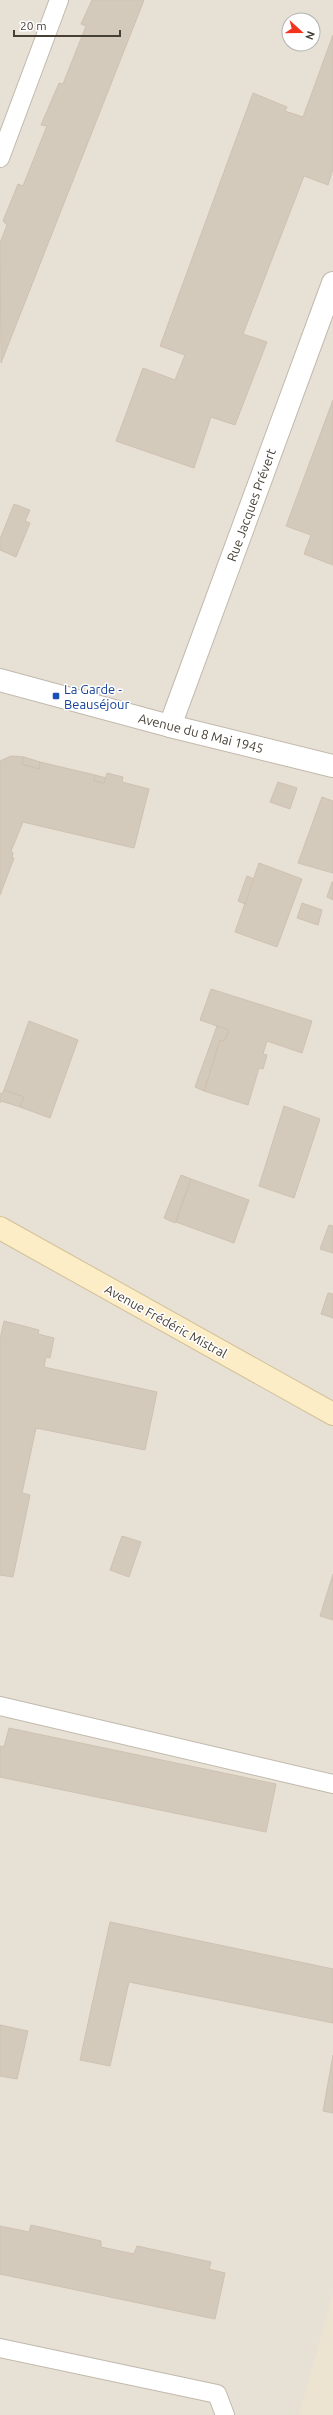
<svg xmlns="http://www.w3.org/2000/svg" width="333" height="2415" font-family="Ubuntu,sans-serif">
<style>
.residential{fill:#e7e0d5;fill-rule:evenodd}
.education{fill:#ece3d1}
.building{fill:#d4cabc;stroke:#cfc1b0}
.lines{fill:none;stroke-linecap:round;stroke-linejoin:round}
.lane-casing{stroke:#c1b9ac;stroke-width:20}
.street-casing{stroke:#c1b9ac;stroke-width:24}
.secondary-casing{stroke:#d2c098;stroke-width:24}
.lane{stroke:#fff;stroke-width:18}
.street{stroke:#fff;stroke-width:22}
.secondary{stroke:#fdedc6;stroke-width:22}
.transit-dot{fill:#1a4fb4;stroke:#fff;stroke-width:1.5}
.labels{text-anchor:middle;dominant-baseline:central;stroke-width:3;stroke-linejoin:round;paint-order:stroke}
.street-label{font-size:13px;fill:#463f36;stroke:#fff}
.transit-label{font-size:13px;fill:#164399;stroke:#fff;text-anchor:start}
</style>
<rect width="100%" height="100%" fill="#f3efe7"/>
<!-- residential -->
<path class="residential" d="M0,0H333V2415H0ZM289,20H313V44H289Z"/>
<!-- education -->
<polygon class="education" points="333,2294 333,2415 299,2415"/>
<!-- building -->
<g class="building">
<polygon points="92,0 144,0 1,363 0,243 7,225 3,221 18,184 23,186 47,126 41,125 59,83 63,84 86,26 81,24"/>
<polygon points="333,35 333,169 328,185 304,176 243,334 267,342 235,425 211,417 194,468 116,441 143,368 175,380 185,355 160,346 253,93 287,107 285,111 303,117"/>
<polygon points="333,400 333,565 304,554 311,535 286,526"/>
<polygon points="14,504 30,510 25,521 30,523 16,557 0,550 0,539"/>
<polygon points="11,756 24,757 22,764 39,769 40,762 95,775 94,781 104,783 107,773 123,777 122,782 149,789 134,848 23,822 11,851 13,853 12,858 14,858 0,895 0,761"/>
<polygon points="24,757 40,762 39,769 22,764"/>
<polygon points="95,775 106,778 104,783 94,781"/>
<polygon points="278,782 297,788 290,809 270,802"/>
<polygon points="322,797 333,801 333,873 298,863"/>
<polygon points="259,863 302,879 277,947 235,932"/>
<polygon points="247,876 254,879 245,904 238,901"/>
<polygon points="332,882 333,882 333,900 327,897"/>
<polygon points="302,903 322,910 318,925 297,918"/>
<polygon points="211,989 312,1021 302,1053 267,1041 263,1054 267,1055 263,1069 259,1068 248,1105 204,1091 220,1040 224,1041 229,1030 200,1020"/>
<polygon points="29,1021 78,1040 50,1118 20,1107 24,1097 4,1090"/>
<polygon points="217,1026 229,1030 224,1041 220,1040 204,1091 195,1087"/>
<polygon points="4,1090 24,1097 20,1107 1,1101 0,1103 0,1093 2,1094"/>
<polygon points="284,1106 320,1119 294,1198 259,1186"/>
<polygon points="181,1175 191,1179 175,1223 164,1218"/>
<polygon points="191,1179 249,1200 234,1243 176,1222"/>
<polygon points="329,1225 333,1226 333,1253 320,1249"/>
<polygon points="328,1293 333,1294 333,1318 321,1314"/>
<polygon points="4,1321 39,1330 38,1334 54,1338 50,1358 46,1357 44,1367 157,1392 145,1450 36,1428 22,1493 30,1495 13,1577 0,1575 0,1339"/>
<polygon points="122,1536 141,1542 129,1577 110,1570"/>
<polygon points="333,1574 333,1620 320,1616"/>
<polygon points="9,1728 276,1784 266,1832 0,1777 0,1746 4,1747"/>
<polygon points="110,1922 333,1969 333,2023 129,1982 110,2066 80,2060"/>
<polygon points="0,2025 28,2031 17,2079 0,2076"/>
<polygon points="333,2055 333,2113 323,2111"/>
<polygon points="31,2225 101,2241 101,2247 134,2254 137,2246 211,2262 209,2269 225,2273 215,2319 0,2274 0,2226 29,2232"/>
</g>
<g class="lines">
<defs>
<g id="lane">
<polyline points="0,158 59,0"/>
<polyline points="0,1706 333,1784"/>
<polyline points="0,2348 217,2394 225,2415"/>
</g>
<g id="street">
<polyline points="0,680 170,726 333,766"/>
<polyline points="170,726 333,283"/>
</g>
<polyline id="secondary" points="0,1228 333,1414"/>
</defs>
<!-- lane casing -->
<use href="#lane" class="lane-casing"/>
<!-- street casing -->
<use href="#street" class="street-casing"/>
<!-- secondary casing -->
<use href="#secondary" class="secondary-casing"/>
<!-- lane -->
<use href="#lane" class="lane"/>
<!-- street -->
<use href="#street" class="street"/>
<!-- secondary -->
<use href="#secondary" class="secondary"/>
</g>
<!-- markers -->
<rect class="transit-dot" x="52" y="692" width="8" height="8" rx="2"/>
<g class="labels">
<!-- street labels -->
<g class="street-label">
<text transform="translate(251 505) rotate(-70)">Rue Jacques Prévert</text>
<text transform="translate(201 733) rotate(14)">Avenue du 8 Mai 1945</text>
<text transform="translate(166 1321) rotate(29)">Avenue Frédéric Mistral</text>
</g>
<!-- transit labels -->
<g class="transit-label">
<text x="64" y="689">La Garde -<tspan x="64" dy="15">Beauséjour</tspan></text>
</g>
</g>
<!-- north arrow -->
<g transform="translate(301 32) rotate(111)"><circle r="19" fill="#ffffff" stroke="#b5b2af"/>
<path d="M0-3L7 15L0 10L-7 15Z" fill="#f4331d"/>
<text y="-6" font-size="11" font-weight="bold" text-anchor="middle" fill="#463f36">N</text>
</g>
<!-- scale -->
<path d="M14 30v6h106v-6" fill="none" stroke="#463f36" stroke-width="2"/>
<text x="20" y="30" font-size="12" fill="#463f36" stroke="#ffffff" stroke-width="3" paint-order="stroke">20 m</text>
</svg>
